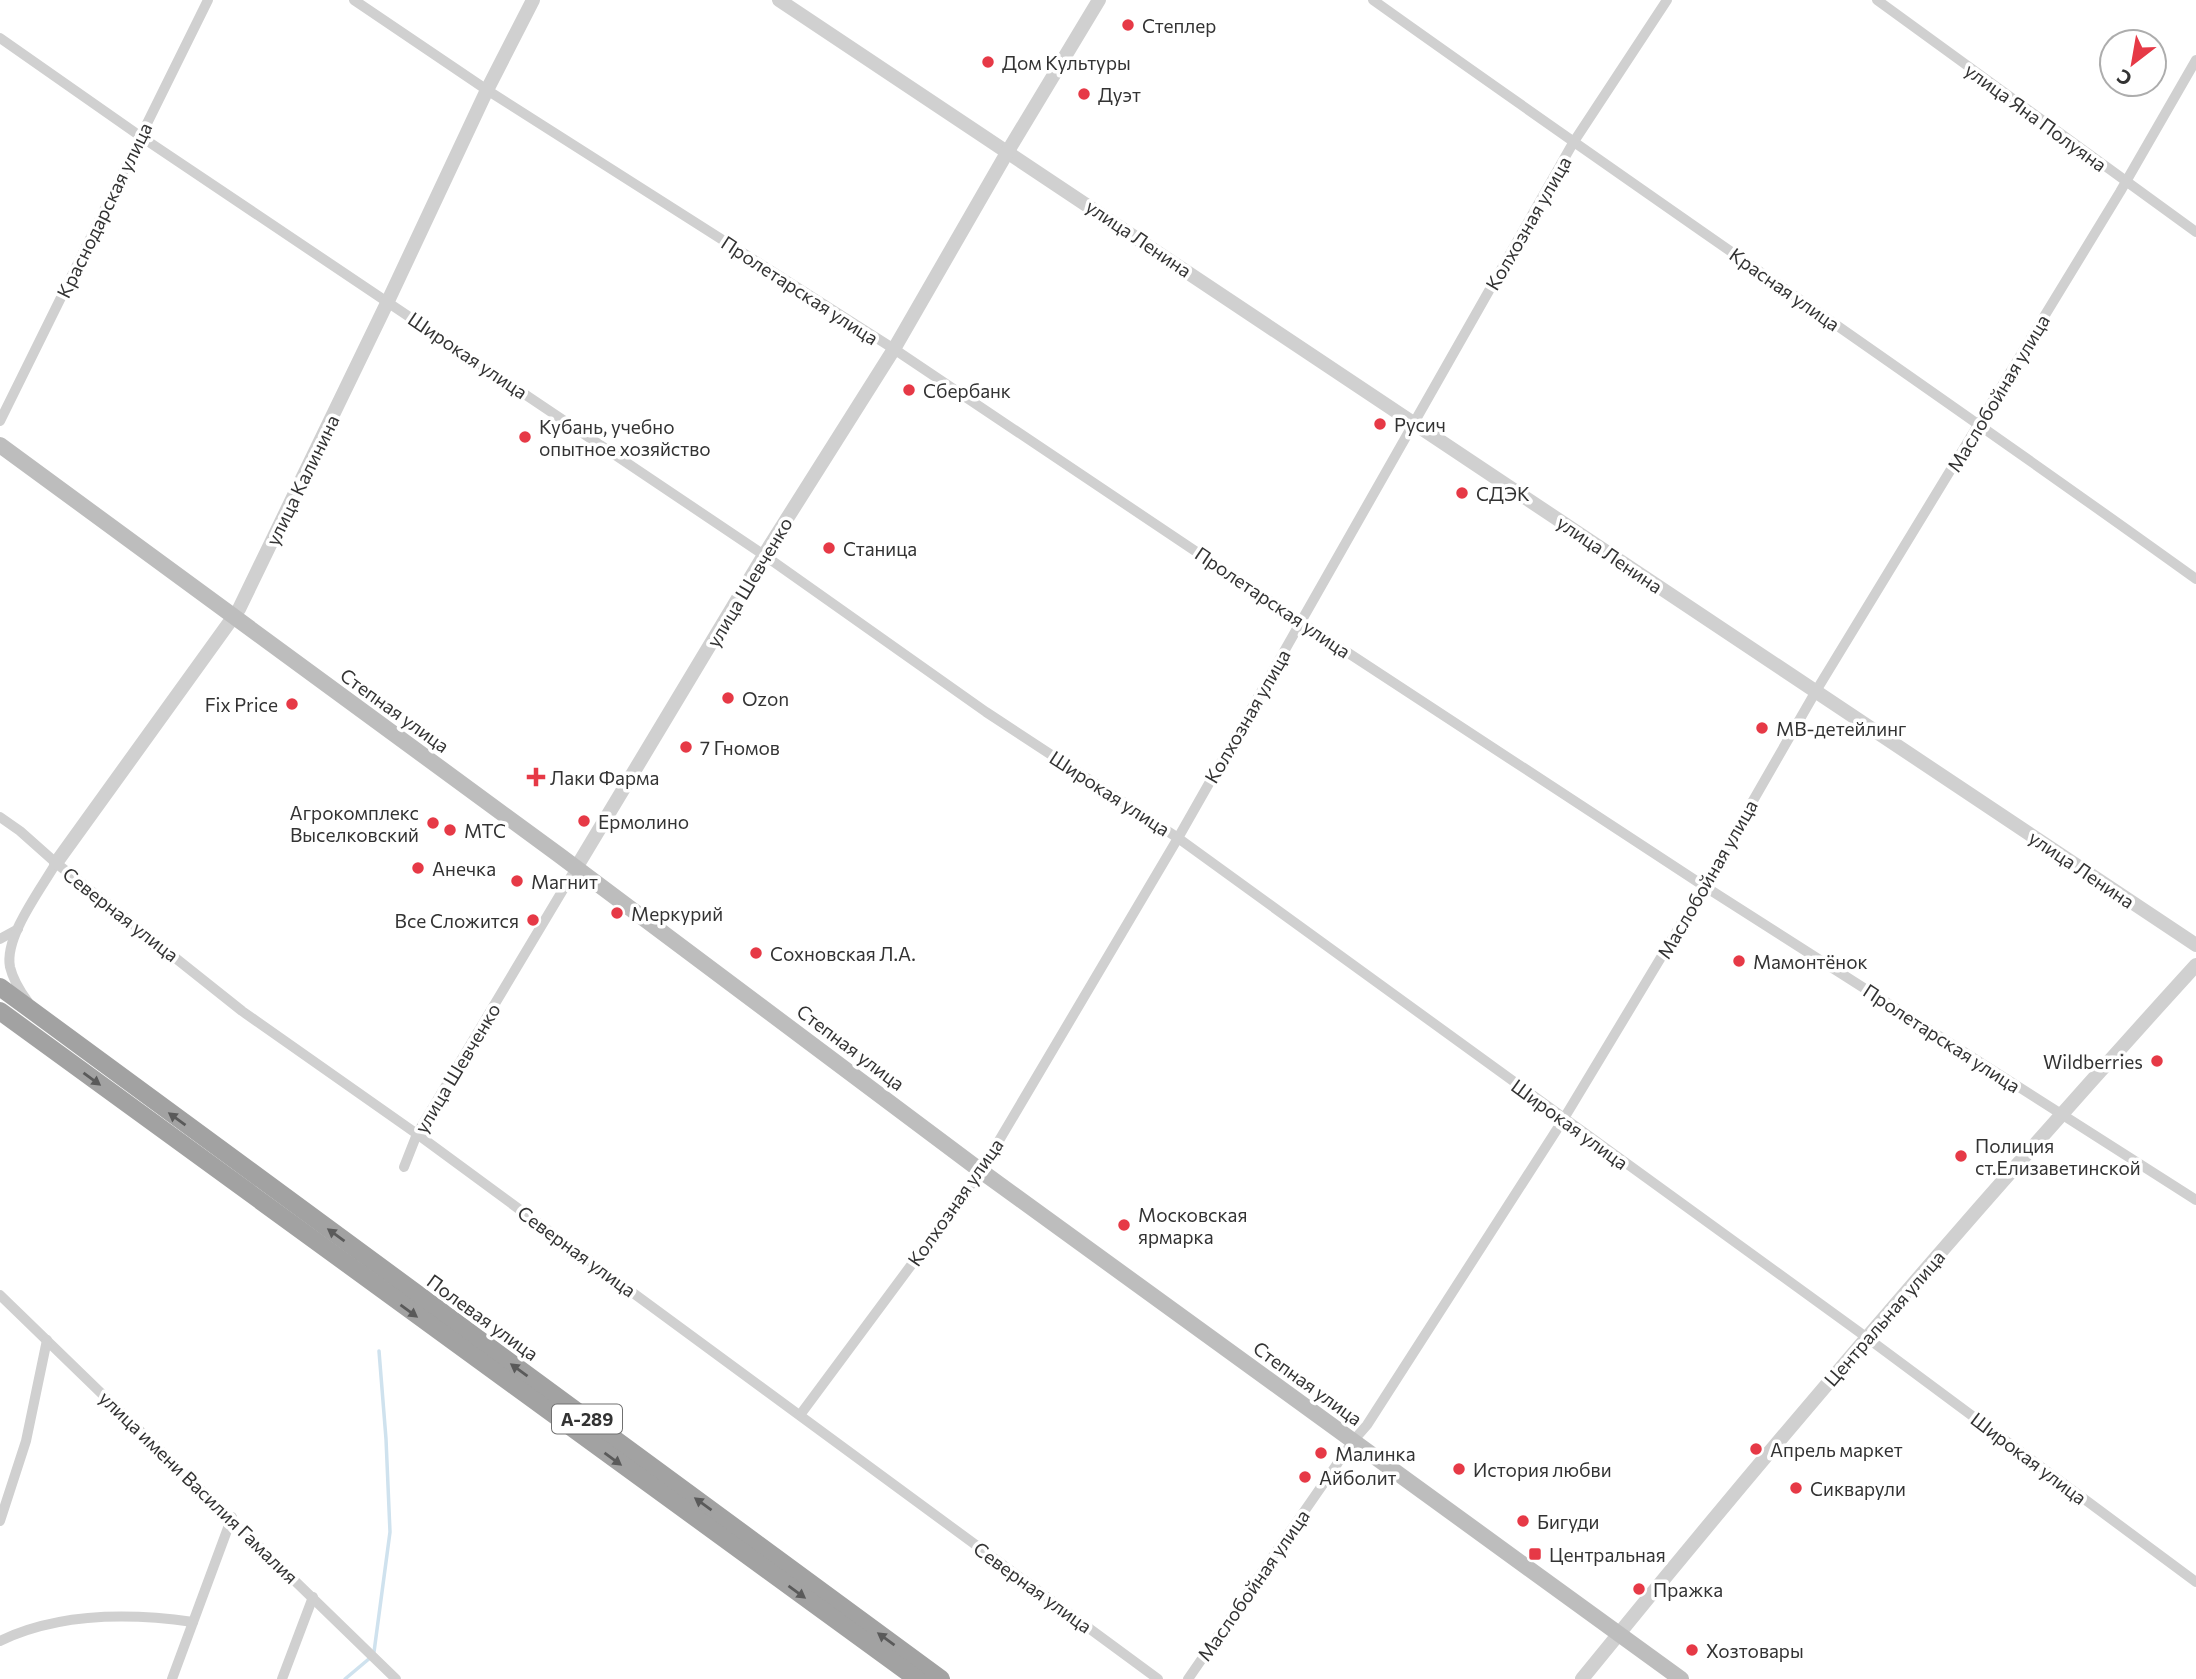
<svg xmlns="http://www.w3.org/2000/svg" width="2196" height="1679" font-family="Commissioner,sans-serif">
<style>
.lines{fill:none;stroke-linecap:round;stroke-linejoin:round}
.stream{stroke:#cfe2ee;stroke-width:3.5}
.minor{stroke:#d0d0d0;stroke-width:10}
.tertiary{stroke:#d0d0d0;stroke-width:14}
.secondary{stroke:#bdbdbd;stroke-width:16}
.trunk{stroke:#a2a2a2;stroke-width:18}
.oneway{fill:#5a5a5a}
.poi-dot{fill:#e63946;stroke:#fff;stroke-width:2.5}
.labels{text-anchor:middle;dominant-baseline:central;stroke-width:7;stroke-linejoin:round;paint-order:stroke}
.shield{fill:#fff;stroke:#707070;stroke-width:2}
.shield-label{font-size:18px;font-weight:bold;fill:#333}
.poi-label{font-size:19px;fill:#333;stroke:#fff;text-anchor:start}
.street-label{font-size:19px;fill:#333;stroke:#fff}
</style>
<rect width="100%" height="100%" fill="#fff"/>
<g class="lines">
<!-- stream -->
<g class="stream">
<polyline points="374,1652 390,1532 386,1439 379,1351"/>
<polyline points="345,1679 370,1658"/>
</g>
<!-- minor -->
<g class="minor">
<polyline points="354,0 487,90 894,349 1301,622 1704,886 2196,1200"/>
<path d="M1373,0C1646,195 1924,383 2196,579"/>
<polyline points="1877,0 2196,232"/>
<polyline points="0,38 140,136 764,555 986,712 1178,838 1866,1337 2196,1582"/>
<polyline points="0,421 208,0"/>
<polyline points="0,817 20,831 56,863 242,1011 417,1134 1158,1679"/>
<polyline points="0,939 18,929"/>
<path d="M28,1002C20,991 13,980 10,967C4,937 41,889 56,863"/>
<polyline points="404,1167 417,1134 576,868"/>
<polyline points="0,1295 396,1679"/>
<polyline points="800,1415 981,1171 1178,838 1573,143 1667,0"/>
<polyline points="0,1521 26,1441 47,1340"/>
<path d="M0,1641C58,1613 130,1613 193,1622"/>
<polyline points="172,1679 232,1517"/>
<polyline points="282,1679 313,1597"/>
<polyline points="1188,1679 1353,1441 1367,1425 1563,1120 1704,886 1816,691 2120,192 2196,60"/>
</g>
<!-- tertiary -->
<g class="tertiary">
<polyline points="779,0 2196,945"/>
<polyline points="56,863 239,609 388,301 487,90 533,0"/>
<polyline points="576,868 764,555 894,349 1008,151 1099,0"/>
<path d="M1582,1679C1780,1435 1985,1197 2196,965"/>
</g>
<!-- secondary -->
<polyline class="secondary" points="0,445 559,855 981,1171 1681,1679"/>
<!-- trunk -->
<g class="trunk">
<polyline points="0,987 941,1679"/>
<polyline points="0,1011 917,1679"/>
</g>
</g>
<!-- one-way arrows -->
<defs><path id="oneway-solid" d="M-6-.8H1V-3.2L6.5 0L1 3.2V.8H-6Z" transform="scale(1.75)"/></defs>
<g class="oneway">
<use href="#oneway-solid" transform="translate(92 1079) rotate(36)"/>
<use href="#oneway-solid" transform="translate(177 1119) rotate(-144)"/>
<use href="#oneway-solid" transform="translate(336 1235) rotate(-144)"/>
<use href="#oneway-solid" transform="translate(409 1311) rotate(36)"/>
<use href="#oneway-solid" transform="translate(519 1370) rotate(-144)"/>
<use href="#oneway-solid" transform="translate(613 1459) rotate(36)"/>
<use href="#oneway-solid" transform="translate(703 1504) rotate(-144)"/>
<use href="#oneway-solid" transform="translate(797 1592) rotate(36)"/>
<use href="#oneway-solid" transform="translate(886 1639) rotate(-144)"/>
</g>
<!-- markers -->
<g class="poi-dot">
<circle cx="1128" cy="25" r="7"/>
<circle cx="988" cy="62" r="7"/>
<circle cx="1084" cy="94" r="7"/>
<circle cx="909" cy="390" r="7"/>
<circle cx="1380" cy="424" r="7"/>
<circle cx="525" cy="437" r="7"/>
<circle cx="1462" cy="493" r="7"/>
<circle cx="829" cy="548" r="7"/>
<circle cx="728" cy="698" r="7"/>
<circle cx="292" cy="704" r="7"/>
<circle cx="1762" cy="728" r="7"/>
<circle cx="686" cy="747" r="7"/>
<path d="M532.5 766.5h7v7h7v7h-7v7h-7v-7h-7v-7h7z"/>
<circle cx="584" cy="821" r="7"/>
<circle cx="433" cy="823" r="7"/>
<circle cx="450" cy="830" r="7"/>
<circle cx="418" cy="868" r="7"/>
<circle cx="517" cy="881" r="7"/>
<circle cx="617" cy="913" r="7"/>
<circle cx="533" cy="920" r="7"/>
<circle cx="756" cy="953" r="7"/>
<circle cx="1739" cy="961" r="7"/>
<circle cx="2157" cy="1061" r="7"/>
<circle cx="1961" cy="1156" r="7"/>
<circle cx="1124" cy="1225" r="7"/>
<circle cx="1756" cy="1449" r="7"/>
<circle cx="1321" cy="1453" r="7"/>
<circle cx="1459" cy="1469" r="7"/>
<circle cx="1305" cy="1477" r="7"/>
<circle cx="1796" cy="1488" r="7"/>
<circle cx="1523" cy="1521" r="7"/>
<rect x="1528" y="1547" width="14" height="14" rx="3.5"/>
<circle cx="1639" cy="1589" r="7"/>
<circle cx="1692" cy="1650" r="7"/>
</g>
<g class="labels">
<!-- shield labels -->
<rect class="shield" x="552" y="1404.5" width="70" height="29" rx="5"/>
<g class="shield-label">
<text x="587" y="1419">А-289</text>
</g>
<!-- poi labels -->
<g class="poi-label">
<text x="1142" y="25">Степлер</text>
<text x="1002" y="62">Дом Культуры</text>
<text x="1098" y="94">Дуэт</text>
<text x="923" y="390">Сбербанк</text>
<text x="1394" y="424">Русич</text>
<text x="539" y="426">Кубань, учебно<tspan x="539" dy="22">опытное хозяйство</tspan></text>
<text x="1476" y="493">СДЭК</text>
<text x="843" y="548">Станица</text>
<text x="742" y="698">Ozon</text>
<text x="278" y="704" text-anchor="end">Fix Price</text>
<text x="1776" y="728">MB-детейлинг</text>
<text x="700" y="747">7 Гномов</text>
<text x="550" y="777">Лаки Фарма</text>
<text x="419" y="812" text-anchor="end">Агрокомплекс<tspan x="419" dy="22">Выселковский</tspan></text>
<text x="598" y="821">Ермолино</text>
<text x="464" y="830">МТС</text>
<text x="432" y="868">Анечка</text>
<text x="531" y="881">Магнит</text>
<text x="631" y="913">Меркурий</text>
<text x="519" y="920" text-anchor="end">Все Сложится</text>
<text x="770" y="953">Сохновская Л.А.</text>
<text x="1753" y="961">Мамонтёнок</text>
<text x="2143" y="1061" text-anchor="end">Wildberries</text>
<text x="1975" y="1145">Полиция<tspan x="1975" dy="22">ст.Елизаветинской</tspan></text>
<text x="1138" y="1214">Московская<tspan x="1138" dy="22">ярмарка</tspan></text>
<text x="1770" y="1449">Апрель маркет</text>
<text x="1335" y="1453">Малинка</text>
<text x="1473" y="1469">История любви</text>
<text x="1319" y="1477">Айболит</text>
<text x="1810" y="1488">Сикварули</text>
<text x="1537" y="1521">Бигуди</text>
<text x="1549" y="1554">Центральная</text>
<text x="1653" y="1589">Пражка</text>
<text x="1706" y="1650">Хозтовары</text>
</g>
<!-- street labels -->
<g class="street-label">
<text transform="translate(2036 117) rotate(36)">улица Яна Полуяна</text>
<text transform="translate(104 210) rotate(-64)">Краснодарская улица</text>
<text transform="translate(1528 223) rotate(-60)">Колхозная улица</text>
<text transform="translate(1139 238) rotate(34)">улица Ленина</text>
<text transform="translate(1785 289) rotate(35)">Красная улица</text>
<text transform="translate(800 290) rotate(33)">Пролетарская улица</text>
<text transform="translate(468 355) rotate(34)">Широкая улица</text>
<text transform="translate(1998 393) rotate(-59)">Маслобойная улица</text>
<text transform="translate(302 480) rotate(-64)">улица Калинина</text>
<text transform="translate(1610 554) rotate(34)">улица Ленина</text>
<text transform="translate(749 582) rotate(-59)">улица Шевченко</text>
<text transform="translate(1273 602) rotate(34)">Пролетарская улица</text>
<text transform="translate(395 710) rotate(36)">Степная улица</text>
<text transform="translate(1247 716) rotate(-60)">Колхозная улица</text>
<text transform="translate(1110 793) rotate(33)">Широкая улица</text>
<text transform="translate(2082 869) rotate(34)">улица Ленина</text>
<text transform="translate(1707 879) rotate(-60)">Маслобойная улица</text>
<text transform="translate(121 914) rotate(38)">Северная улица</text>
<text transform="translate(1942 1038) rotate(33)">Пролетарская улица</text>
<text transform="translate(851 1047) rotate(37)">Степная улица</text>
<text transform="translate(457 1068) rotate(-59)">улица Шевченко</text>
<text transform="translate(1570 1124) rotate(36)">Широкая улица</text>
<text transform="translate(955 1202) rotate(-55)">Колхозная улица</text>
<text transform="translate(577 1251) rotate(36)">Северная улица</text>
<text transform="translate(483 1317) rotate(36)">Полевая улица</text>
<text transform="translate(1884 1318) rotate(-49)">Центральная улица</text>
<text transform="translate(1308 1383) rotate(36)">Степная улица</text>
<text transform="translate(2029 1458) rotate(37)">Широкая улица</text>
<text transform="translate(199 1487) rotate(44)">улица имени Василия Гамалия</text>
<text transform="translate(1253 1585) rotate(-55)">Маслобойная улица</text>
<text transform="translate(1033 1587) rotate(36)">Северная улица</text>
</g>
</g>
<!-- north arrow -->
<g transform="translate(2133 63) rotate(211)"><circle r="33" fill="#ffffff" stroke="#adadad" stroke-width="2"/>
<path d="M0-5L12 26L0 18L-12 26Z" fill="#e63946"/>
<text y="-10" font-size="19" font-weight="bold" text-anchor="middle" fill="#333333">С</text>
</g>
</svg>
